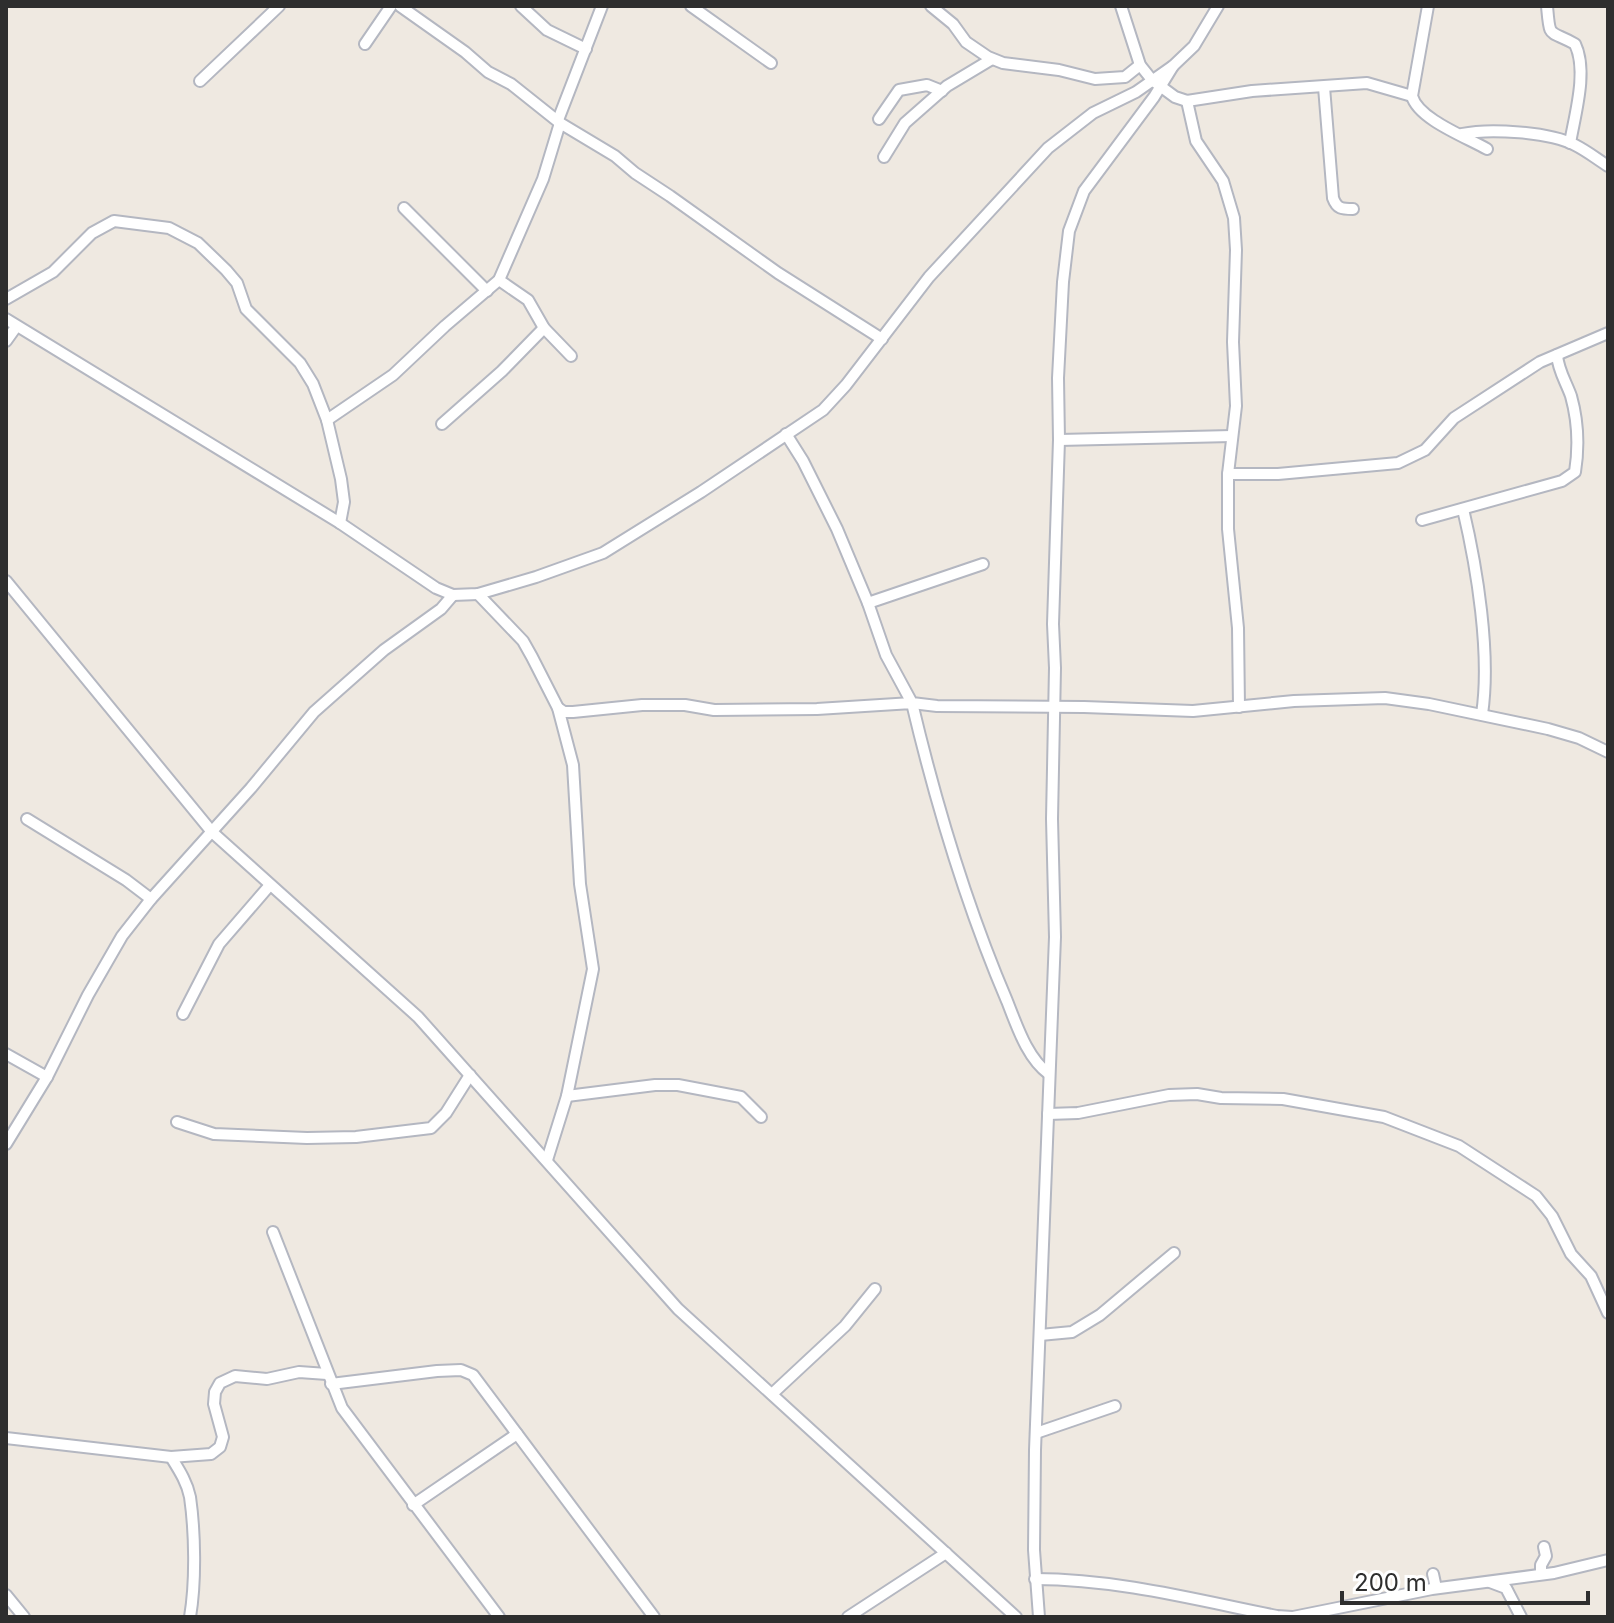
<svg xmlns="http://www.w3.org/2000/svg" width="1614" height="1623" font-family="Inter,sans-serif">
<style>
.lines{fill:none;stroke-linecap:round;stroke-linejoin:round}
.minor-casing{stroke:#b4b7c1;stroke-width:14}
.minor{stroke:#fff;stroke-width:10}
</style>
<rect width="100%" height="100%" fill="#efe9e1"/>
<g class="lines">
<defs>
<g id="minor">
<polyline points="400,6 465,52 488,72 511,84 560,123 615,156 635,173 670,196 778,273 882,339"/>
<polyline points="521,6 547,30 586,49"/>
<polyline points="691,6 771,63"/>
<polyline points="931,6 953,24 966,42 988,57 1003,63 1059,70 1095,79 1125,77 1140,65"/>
<polyline points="1121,6 1140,65 1152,80 1175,97 1187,101 1252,91 1367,83 1412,96"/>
<path d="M1428,6L1412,96C1418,119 1466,137 1487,149"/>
<path d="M1547,6C1550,40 1548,29 1575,44C1588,71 1575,114 1570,143"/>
<polyline points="365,44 391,6"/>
<polyline points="200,81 279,6"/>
<path d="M1324,87L1333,198C1337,209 1342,209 1353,209"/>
<polyline points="1187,101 1196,141 1223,181 1234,218 1236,250 1233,342 1236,406 1228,474 1228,529 1238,628 1239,707"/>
<polyline points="879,119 899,90 927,85 942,91"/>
<polyline points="558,120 602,6"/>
<path d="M1462,134C1490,128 1549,132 1575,145C1587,151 1597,159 1608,166"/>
<polyline points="884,157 905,123 947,86 992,59"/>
<polyline points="404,208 487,291"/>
<polyline points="499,280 528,300 544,328 571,356"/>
<polyline points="6,299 53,272 92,233 114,221 169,228 198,243 226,270 237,283 246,309 300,363 313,384 327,420 341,479 344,502 340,523"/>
<polyline points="6,319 340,523 436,588 453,595 478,594 536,577 603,553 701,492 823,410 846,385 929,277 1048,148 1093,113 1136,92 1173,66 1194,46 1218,6"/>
<polyline points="6,341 16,327"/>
<polyline points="327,420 393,375 445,326 499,280 543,179 560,123"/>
<polyline points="442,424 502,371 544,328"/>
<polyline points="786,434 803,461 837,529 868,603 886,655 912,703 937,706 1084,707 1193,711 1294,701 1385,698 1429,704 1548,729 1579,738 1608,752"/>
<polyline points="1059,440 1232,436"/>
<polyline points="1228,474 1278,474 1398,463 1425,450 1454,418 1540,362 1608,333"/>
<path d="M1463,509C1477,568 1491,654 1482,714"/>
<path d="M1422,520L1562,481L1575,472C1579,447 1578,421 1571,396C1566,382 1558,370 1557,355"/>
<polyline points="6,581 212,832 418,1017 678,1309 1016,1617"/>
<polyline points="478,594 523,641 532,657 558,708 573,765 580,884 593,969 567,1096 547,1160"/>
<polyline points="868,603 983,564"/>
<path d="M558,708L564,712H573L642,705H685L714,710L817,709L912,703C936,804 966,905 1007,1001C1017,1026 1027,1058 1049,1074"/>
<polyline points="27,819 126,880 151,899"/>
<polyline points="183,1014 219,944 270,885"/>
<polyline points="6,1054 47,1077"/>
<polyline points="567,1096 655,1085 678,1085 741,1097 761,1117"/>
<polyline points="1048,1114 1078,1113 1169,1095 1197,1094 1221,1098 1283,1099 1384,1117 1459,1146 1536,1196 1552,1216 1571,1254 1591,1276 1608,1313"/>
<polyline points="177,1122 214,1134 307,1138 356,1137 431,1128 446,1113 470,1075"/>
<polyline points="6,1144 47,1077 88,995 122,936 151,899 251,788 314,712 384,650 441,609 453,595"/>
<polyline points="273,1232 342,1408 499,1617"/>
<polyline points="1040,1335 1072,1332 1100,1315 1174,1253"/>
<polyline points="331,1384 437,1371 461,1370 473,1375 654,1617"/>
<polyline points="772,1394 845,1326 875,1289"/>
<polyline points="1036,1433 1115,1406"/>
<polyline points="6,1438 171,1457 211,1454 220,1447 223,1437 214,1404 215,1392 220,1383 235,1376 267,1379 299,1372 327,1374"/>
<path d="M171,1457C179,1470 187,1482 190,1497C195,1532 196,1582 190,1617"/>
<polyline points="413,1505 517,1434"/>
<polyline points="1433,1574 1436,1588"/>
<polyline points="1541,1574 1541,1565 1546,1556 1544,1547"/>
<path d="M1035,1579C1117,1579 1197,1600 1277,1616L1292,1617"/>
<polyline points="1490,1582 1506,1588 1521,1617"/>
<polyline points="6,1595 24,1617"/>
<polyline points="848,1617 946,1553"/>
<polyline points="1039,1617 1034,1550 1035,1450 1055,937 1052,819 1055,668 1053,624 1059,440 1058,378 1063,282 1069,231 1084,191 1154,97 1173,66"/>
<polyline points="1293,1617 1432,1589 1554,1573 1608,1560"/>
</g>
</defs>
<!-- minor casing -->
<use href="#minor" class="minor-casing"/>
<!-- minor -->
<use href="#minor" class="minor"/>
</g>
<!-- border -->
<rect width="1614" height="1623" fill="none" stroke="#2e2e2e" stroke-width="16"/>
<!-- scale -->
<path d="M1342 1591v12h246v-12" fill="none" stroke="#2e2e2e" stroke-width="4"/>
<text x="1354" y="1591" font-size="24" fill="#2e2e2e" stroke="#ffffff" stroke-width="6" paint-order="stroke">200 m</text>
</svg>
